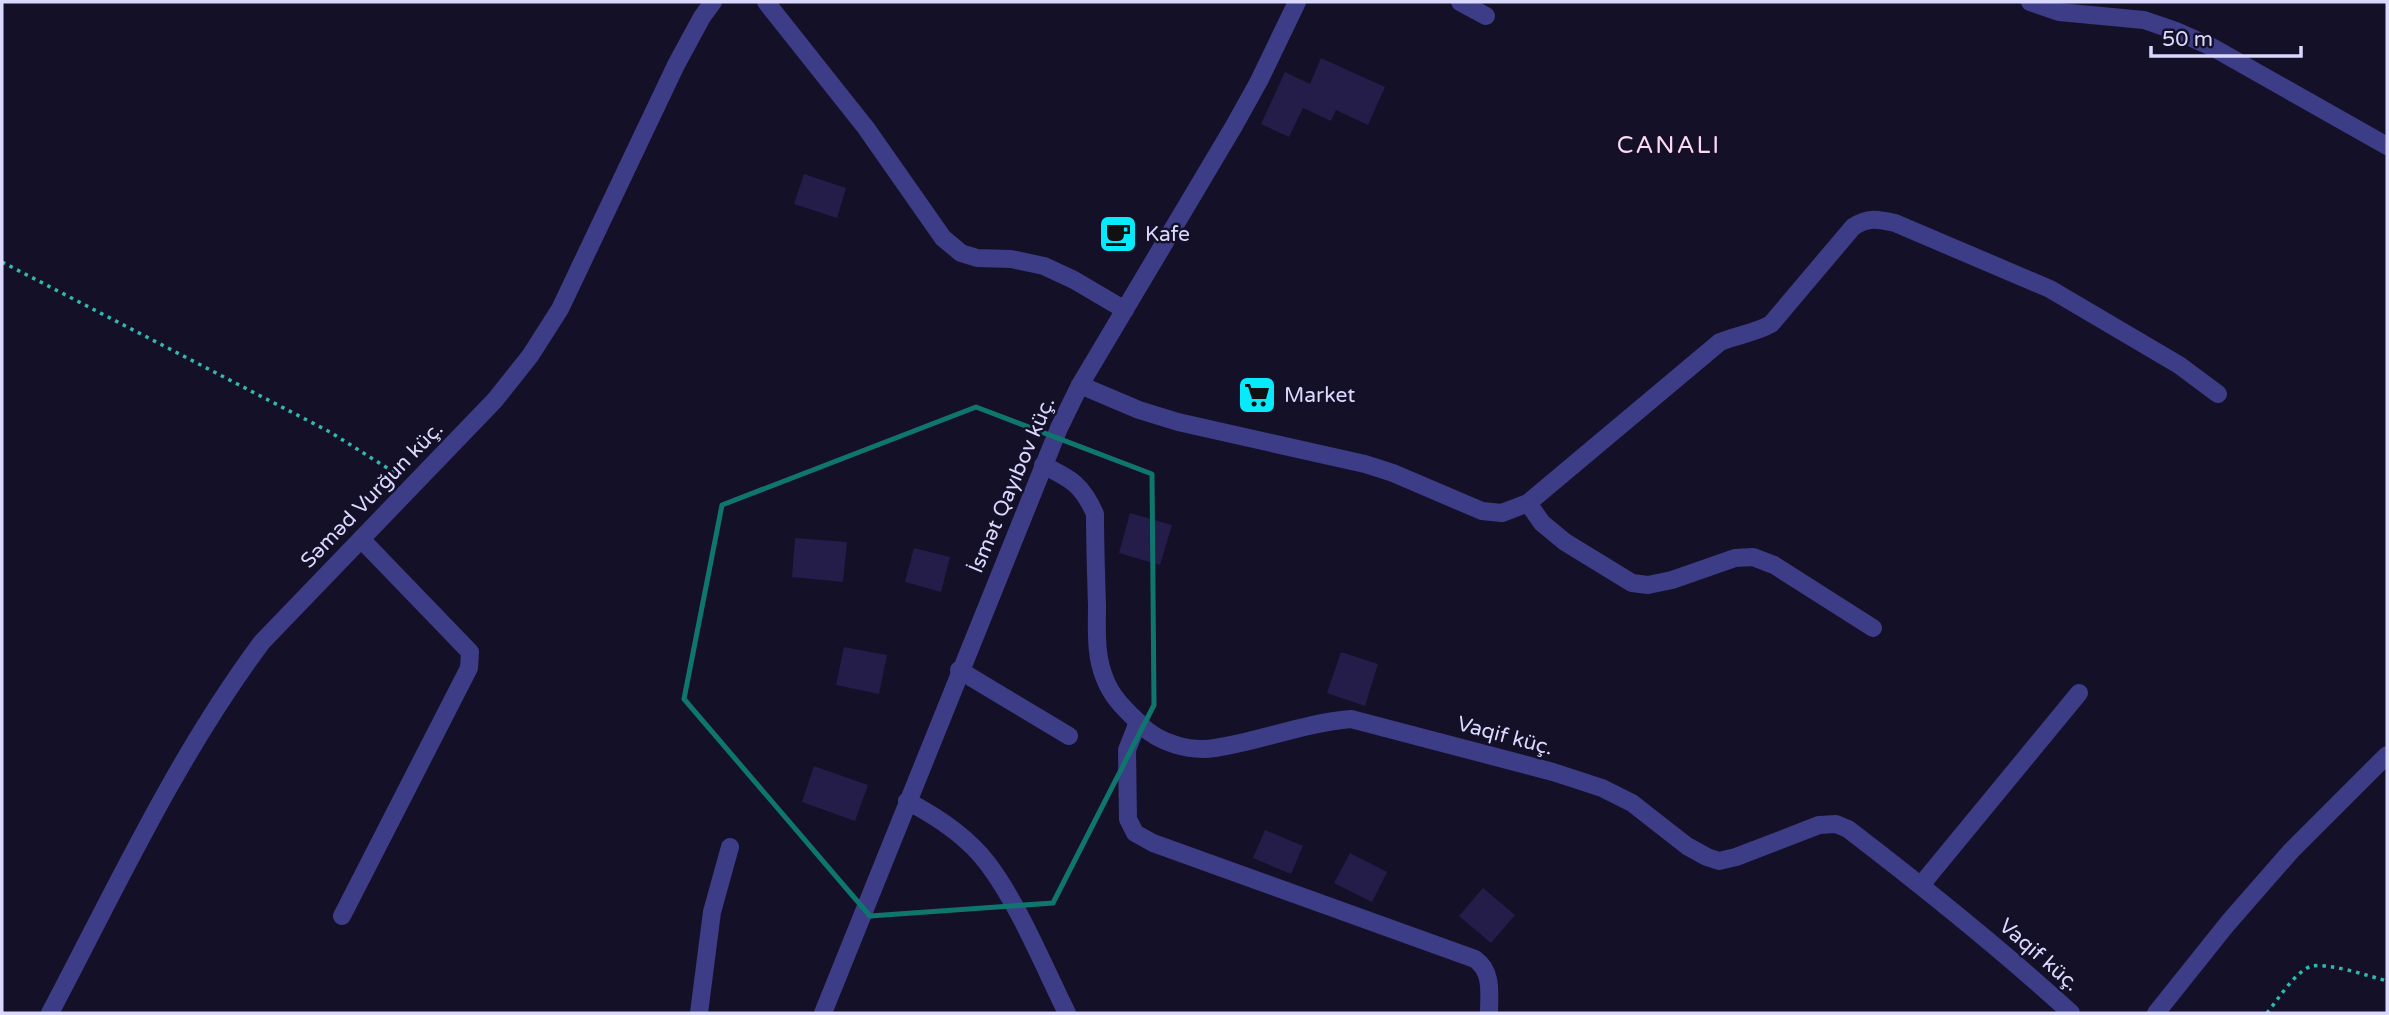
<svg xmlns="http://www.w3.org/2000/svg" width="2389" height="1015" font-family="'Varela Round',sans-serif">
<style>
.building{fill:#241c49}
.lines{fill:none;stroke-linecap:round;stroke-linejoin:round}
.path{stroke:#32b9ad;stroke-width:3.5;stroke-dasharray:3.5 5;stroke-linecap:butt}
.minor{stroke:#3d3c86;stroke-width:18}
.tertiary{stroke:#3d3c86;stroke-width:18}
.marked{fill:none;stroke:#0f766e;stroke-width:5;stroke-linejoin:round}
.labels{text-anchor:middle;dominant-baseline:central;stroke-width:5;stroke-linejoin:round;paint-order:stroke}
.poi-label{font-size:21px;fill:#dbd8fe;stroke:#141028;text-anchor:start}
.street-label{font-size:21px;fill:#dbd8fe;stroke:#141028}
.quarter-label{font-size:24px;letter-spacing:2px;fill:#fedaf2;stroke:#141028}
</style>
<rect width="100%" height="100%" fill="#141028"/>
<!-- building -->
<g class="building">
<polygon points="1321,58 1385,87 1368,125 1336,110 1331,121 1303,108 1289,137 1261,124 1285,72 1310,84"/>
<polygon points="804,174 846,188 837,218 794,204"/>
<polygon points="1130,513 1172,525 1160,565 1119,553"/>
<polygon points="795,538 847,542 843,582 792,577"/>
<polygon points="914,548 950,557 941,592 905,582"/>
<polygon points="844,647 887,655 879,694 836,685"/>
<polygon points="1341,652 1378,664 1365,706 1327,693"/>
<polygon points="814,766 868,785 855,821 802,802"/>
<polygon points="1265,830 1303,846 1291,874 1253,858"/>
<polygon points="1350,853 1387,872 1372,902 1334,883"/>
<polygon points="1483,888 1515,915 1491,943 1459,916"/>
</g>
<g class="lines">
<!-- path -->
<g class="path">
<polyline points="2,262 330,432 400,476"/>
<path d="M2267,1013C2277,1001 2296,970 2312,966C2330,963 2369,976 2387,981"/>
</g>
<!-- minor -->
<g class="minor">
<polyline points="766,2 866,128 943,238 961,253 977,258 1011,259 1044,266 1074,280 1125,310"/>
<polyline points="1460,2 1486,16"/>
<polyline points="2030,2 2059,12 2144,20 2176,31 2212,47 2387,146"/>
<path d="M1080,385L1139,410L1178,422L1365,464L1393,473L1482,511L1502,513L1528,503L1720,342C1737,335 1755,333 1771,324L1853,227C1868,217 1878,219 1895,223L2050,289L2179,365L2218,394"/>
<path d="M1043,465C1071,479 1082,484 1095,514C1095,544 1096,575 1097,605C1097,630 1095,656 1105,679C1112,698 1127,711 1141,725C1159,743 1190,752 1215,748C1261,741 1304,723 1351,719L1553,772L1602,788L1632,803L1687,846L1707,857L1719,861L1736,857L1819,825L1836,824L1848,829C1925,888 2000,948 2071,1013"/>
<polyline points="1528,503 1542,523 1565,542 1632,583 1648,585 1672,580 1735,558 1753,557 1774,565 1873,628"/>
<polyline points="959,670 1069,736"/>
<path d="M1138,722L1127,750L1128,819L1135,833L1153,843L1475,959C1493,972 1489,993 1489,1013"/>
<path d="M907,801C938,817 967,836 988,864C1019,905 1044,967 1067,1013"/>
<polyline points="1921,885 2079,693"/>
<polyline points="342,916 469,668 470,652 361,539"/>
<path d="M50,1013C116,888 177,756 262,642L495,400L530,356L560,309L676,65L702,17L713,2"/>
<polyline points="699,1013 712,912 730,847"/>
<polyline points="2156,1013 2228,923 2291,851 2387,755"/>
</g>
<!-- tertiary -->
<polyline class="tertiary" points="823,1013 1059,428 1080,385 1234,126 1259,81 1297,2"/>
</g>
<!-- marked area -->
<path class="marked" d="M976,407L1152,474L1154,705L1053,903L870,916L684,699L722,505Z"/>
<!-- icons -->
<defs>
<symbol id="cafe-square" viewBox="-11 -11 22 22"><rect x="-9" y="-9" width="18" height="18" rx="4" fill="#07eafc" stroke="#141028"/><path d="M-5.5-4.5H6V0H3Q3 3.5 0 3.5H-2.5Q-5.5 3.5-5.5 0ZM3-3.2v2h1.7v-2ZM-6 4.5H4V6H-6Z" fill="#111"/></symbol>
<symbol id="supermarket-square" viewBox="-11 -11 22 22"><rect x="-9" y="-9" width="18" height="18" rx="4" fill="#07eafc" stroke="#141028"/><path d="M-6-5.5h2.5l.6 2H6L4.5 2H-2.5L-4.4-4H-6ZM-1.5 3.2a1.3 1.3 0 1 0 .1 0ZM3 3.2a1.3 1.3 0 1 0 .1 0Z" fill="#111"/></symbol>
</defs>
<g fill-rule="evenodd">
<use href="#cafe-square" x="1096" y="212" width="44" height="44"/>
<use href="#supermarket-square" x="1235" y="373" width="44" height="44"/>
</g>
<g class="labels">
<!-- poi labels -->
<g class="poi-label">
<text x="1145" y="234">Kafe</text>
<text x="1284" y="395">Market</text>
</g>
<!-- street labels -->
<g class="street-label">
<text transform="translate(1012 485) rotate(-67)">İsmət Qayıbov küç.</text>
<text transform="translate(372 495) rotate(-46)">Səməd Vurğun küç.</text>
<text transform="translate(1505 736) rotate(15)">Vaqif küç.</text>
<text transform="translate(2039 955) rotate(41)">Vaqif küç.</text>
</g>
<!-- quarter labels -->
<g class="quarter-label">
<text x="1669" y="145">CANALI</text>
</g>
</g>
<!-- border -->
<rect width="2389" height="1015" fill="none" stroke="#dbd8fe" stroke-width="7"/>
<!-- scale -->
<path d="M2151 46v10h150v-10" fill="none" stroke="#dbd8fe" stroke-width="3.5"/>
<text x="2162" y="46" font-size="21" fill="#dbd8fe" stroke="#141028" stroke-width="5" paint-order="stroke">50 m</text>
</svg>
